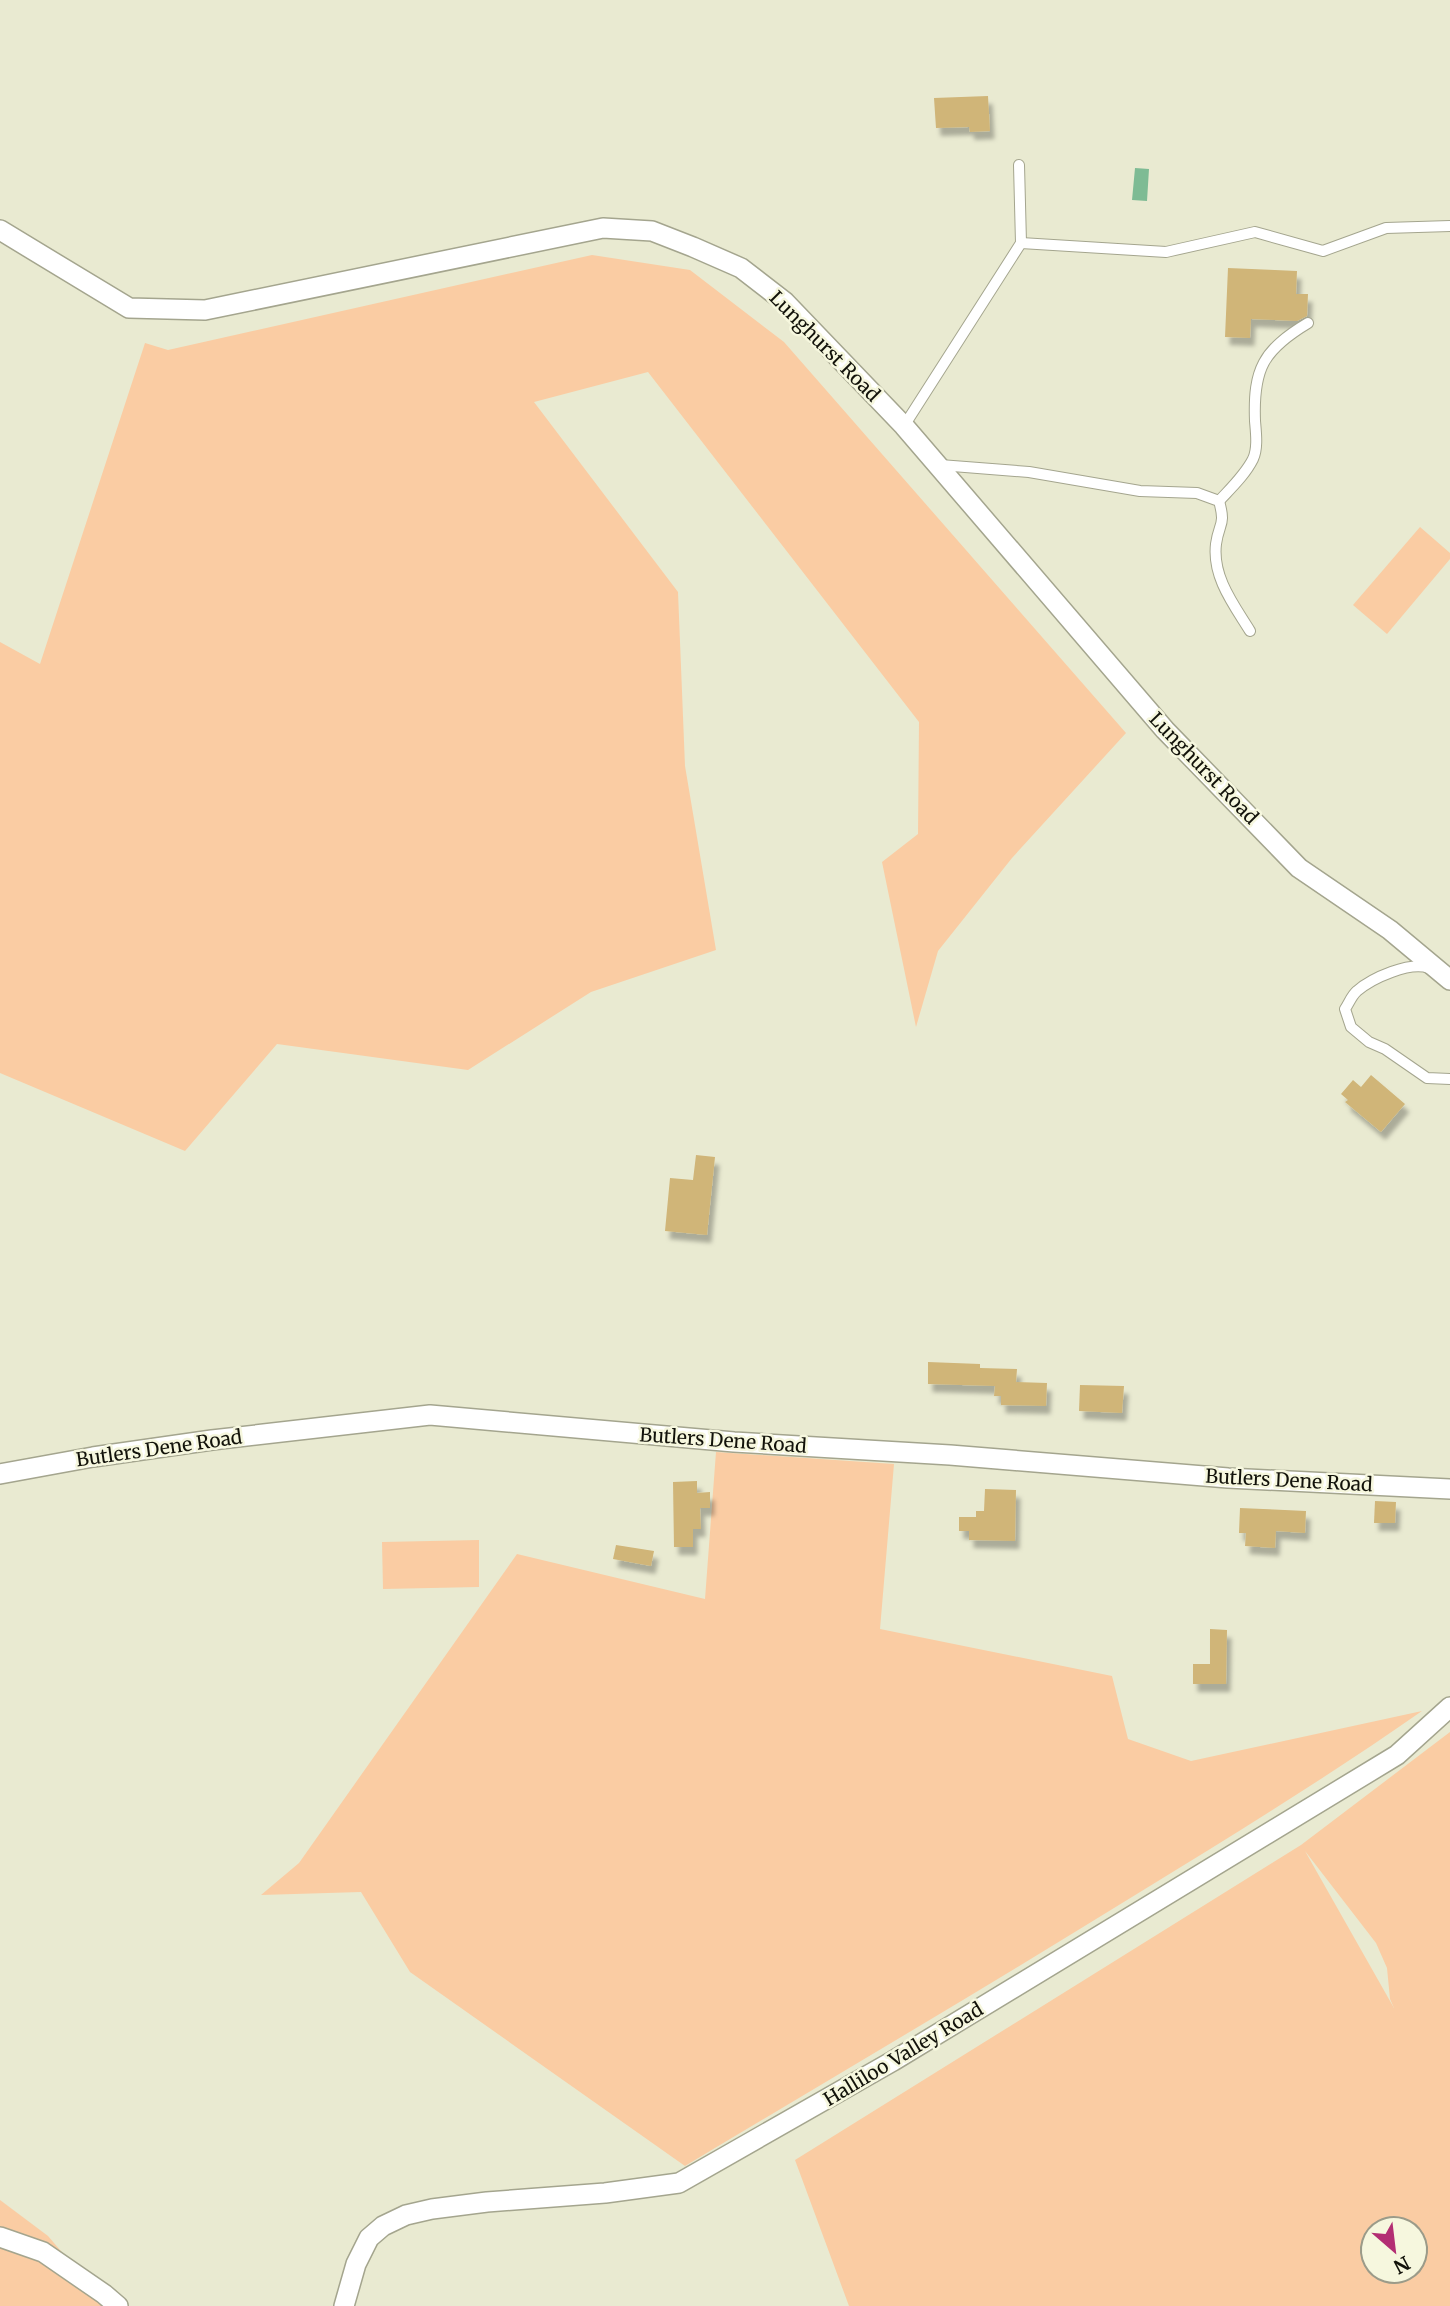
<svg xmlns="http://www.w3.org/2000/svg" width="1450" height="2306" font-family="Merriweather,serif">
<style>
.green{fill:#facca3;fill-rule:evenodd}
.water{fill:#7ebb94}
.building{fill:#d0b578;filter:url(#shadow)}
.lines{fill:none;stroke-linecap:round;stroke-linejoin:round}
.lane-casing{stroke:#a4a58e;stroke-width:12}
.street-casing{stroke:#a4a58e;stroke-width:22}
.lane{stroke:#fff;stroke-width:10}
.street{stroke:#fff;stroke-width:19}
.labels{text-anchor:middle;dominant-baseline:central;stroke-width:5;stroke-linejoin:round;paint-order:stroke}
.street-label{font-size:19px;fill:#12120a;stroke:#f6f7de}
</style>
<defs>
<filter id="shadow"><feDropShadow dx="4.5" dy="8" stdDeviation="2" flood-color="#0004"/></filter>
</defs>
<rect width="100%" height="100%" fill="#e9ead1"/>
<!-- green -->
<g class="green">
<polygon points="592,255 690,270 784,342 1126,733 1012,858 938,951 916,1027 882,862 918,834 919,722 648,372 534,402 678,592 685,766 716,950 591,992 468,1070 277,1044 185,1151 0,1073 0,642 40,664 145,343 168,350"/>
<polygon points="1420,527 1450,553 1450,559 1387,634 1353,605"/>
<path d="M716,1452L894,1464L880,1629L1112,1676L1128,1739L1191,1761L1422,1711C1332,1774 1238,1832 1145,1889C993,1983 839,2074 685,2166L410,1972L361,1892L261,1895L299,1863L517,1554L705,1599Z"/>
<polygon points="479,1540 479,1587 383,1589 382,1542"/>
<path d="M1450,1732V2306H849L795,2160L1301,1845ZM1305,1851L1376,1943L1387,1968L1390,1999L1394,2008ZM1373,2229H1415V2271H1373Z"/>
<polygon points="0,2200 48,2236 108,2306 0,2306"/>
</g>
<!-- water -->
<polygon class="water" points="1135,168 1149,169 1147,201 1132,200"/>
<!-- building -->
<g class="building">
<polygon points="988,96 990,131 970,132 969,127 936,128 934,98"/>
<polygon points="1228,268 1297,271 1296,294 1308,294 1307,316 1297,321 1251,319 1250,338 1225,337"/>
<polygon points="1371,1075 1405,1104 1381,1132 1345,1102 1348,1100 1341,1094 1353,1080 1361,1087"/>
<polygon points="696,1155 715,1157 707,1235 665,1231 670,1178 693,1180"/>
<polygon points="928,1362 980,1364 980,1368 1017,1369 1016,1382 1047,1383 1046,1406 1001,1405 1001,1396 994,1396 995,1386 928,1384"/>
<polygon points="1080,1385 1124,1386 1122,1413 1079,1411"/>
<polygon points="697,1481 697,1493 710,1492 710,1508 700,1508 701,1529 693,1529 693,1547 674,1547 673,1482"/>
<polygon points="985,1489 1016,1490 1015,1541 969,1540 969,1531 959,1531 959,1517 976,1517 976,1511 984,1511"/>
<polygon points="1375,1501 1396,1502 1395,1523 1374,1523"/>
<polygon points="1240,1508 1306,1511 1305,1533 1276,1531 1275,1548 1245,1546 1246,1533 1239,1533"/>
<polygon points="616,1545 654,1551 651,1566 613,1559"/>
<polygon points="1210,1629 1227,1630 1226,1684 1193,1684 1193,1664 1210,1664"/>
</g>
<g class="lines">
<defs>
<g id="lane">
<polyline points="1021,243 1166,252 1255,232 1323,251 1386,228 1450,226"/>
<polyline points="904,426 1021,243 1019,165"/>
<path d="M940,465L1029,472L1140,491L1197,493L1219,501C1226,526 1219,522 1216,544C1212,577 1234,605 1250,631"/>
<path d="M1219,501C1231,488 1245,475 1253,459C1258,448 1256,433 1255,421C1253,369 1263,350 1308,323"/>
<path d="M1429,968C1410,961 1372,978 1357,991C1352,995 1349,1003 1345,1009L1351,1027L1369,1042L1385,1049L1427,1078L1450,1079"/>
</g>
<g id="street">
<polyline points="0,230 129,308 205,310 603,228 652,231 693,247 741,268 785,302 904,426 1165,730 1299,868 1390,930 1450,980"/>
<polyline points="0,1474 93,1457 212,1440 430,1415 734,1442 950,1455 1228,1478 1450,1489"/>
<polyline points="0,2237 43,2252 104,2294 118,2306"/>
<polyline points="344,2306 356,2264 369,2238 383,2226 406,2215 432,2209 487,2202 605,2193 679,2183 893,2061 1397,1755 1450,1707"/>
</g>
</defs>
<!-- lane casing -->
<use href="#lane" class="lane-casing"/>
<!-- street casing -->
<use href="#street" class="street-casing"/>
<!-- lane -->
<use href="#lane" class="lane"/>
<!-- street -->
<use href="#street" class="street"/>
</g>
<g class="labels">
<!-- street labels -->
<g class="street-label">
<text transform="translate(825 346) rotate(45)">Lunghurst Road</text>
<text transform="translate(1204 768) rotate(46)">Lunghurst Road</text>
<text transform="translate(723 1440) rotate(4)">Butlers Dene Road</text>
<text transform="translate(159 1448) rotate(-8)">Butlers Dene Road</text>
<text transform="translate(1289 1480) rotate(3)">Butlers Dene Road</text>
<text transform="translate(903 2054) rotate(-31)">Halliloo Valley Road</text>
</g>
</g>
<!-- north arrow -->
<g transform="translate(1394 2250) rotate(152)"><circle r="33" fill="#f6f7de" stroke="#9b9b89" stroke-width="2"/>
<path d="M0-5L12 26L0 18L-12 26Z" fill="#b32e73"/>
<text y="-10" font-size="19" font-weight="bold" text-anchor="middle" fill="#12120a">N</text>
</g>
</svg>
